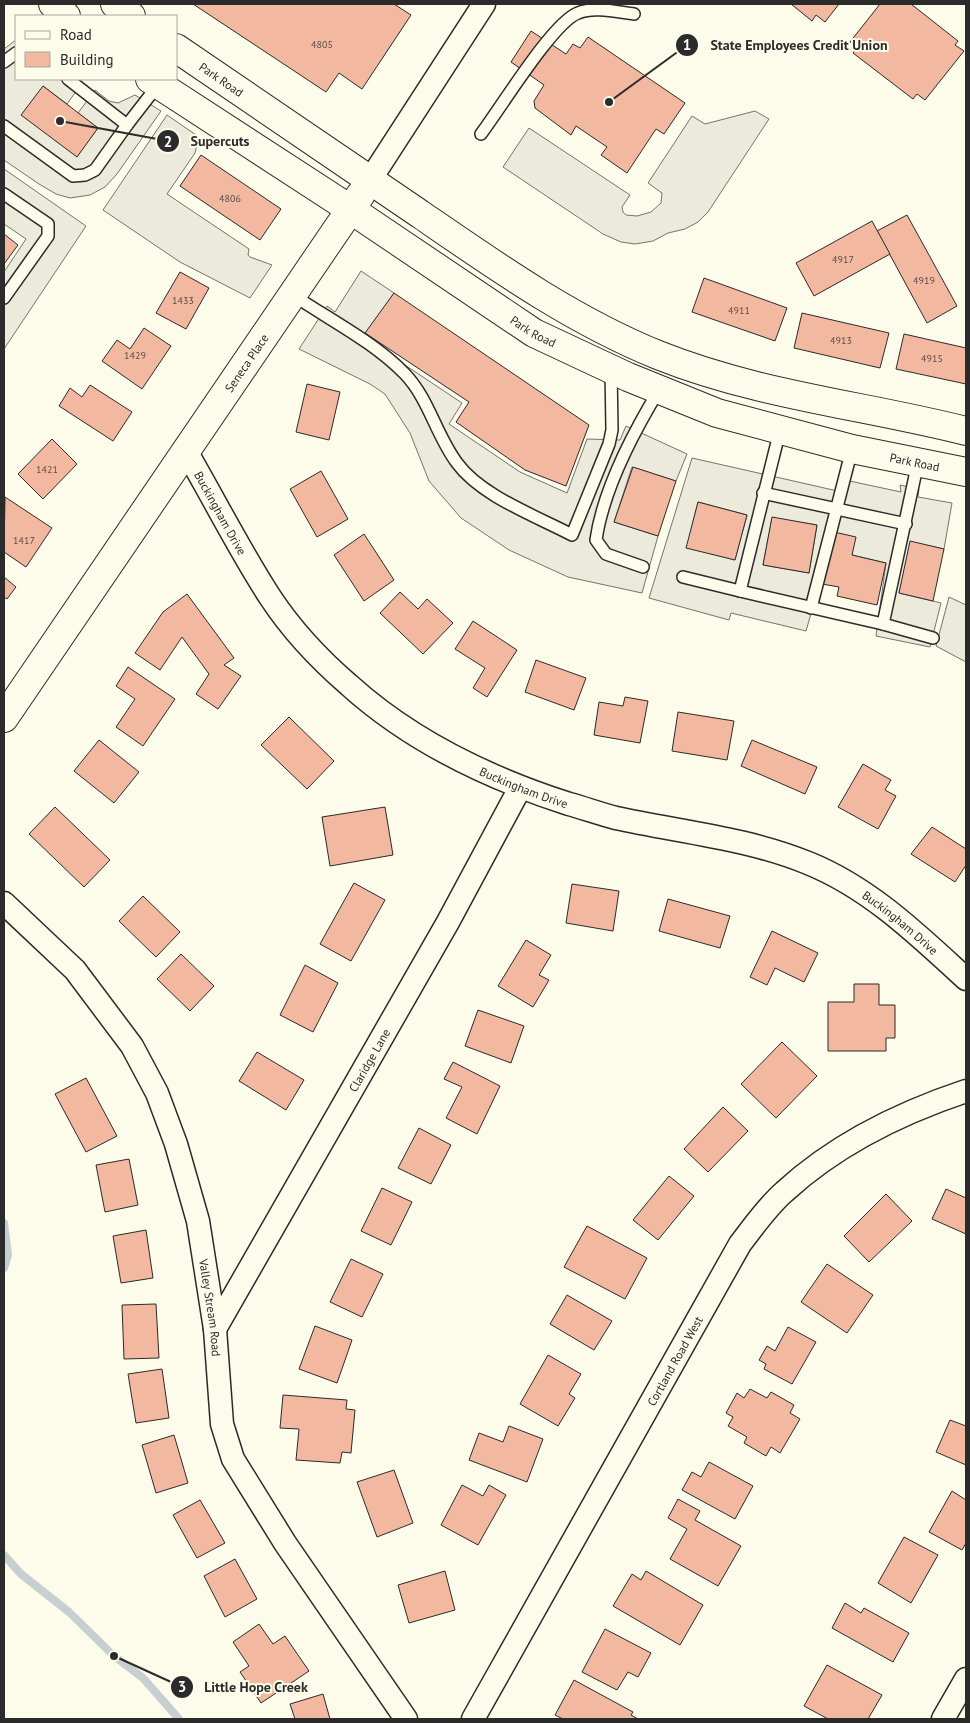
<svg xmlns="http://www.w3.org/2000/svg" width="970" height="1723" font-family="'PT Sans',sans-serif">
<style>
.parking{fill:#eceadb;stroke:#74746e;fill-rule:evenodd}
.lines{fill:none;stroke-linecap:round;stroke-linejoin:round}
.stream{stroke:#c7d0d0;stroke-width:8}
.building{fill:#f2b8a0;stroke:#2b2b2b}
.lane-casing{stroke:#2b2b2b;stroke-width:14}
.street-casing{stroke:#2b2b2b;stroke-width:25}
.secondary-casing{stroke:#2b2b2b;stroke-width:30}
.lane{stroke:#fdfbea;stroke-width:11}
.street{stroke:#fdfbea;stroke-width:22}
.secondary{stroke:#fdfbea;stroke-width:28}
.labels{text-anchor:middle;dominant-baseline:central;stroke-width:4;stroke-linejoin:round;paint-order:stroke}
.number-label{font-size:10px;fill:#5d4e48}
.street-label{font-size:12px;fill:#2b2b2b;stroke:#fdfbea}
.leader{fill:none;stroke:#2b2b2b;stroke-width:2}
.callout-dot{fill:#2b2b2b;stroke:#fdfbea;stroke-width:2}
.mark-label{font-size:15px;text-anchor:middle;font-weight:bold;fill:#fff}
.callout-label{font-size:14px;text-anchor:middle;font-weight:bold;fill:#2b2b2b;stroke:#fdfbea;stroke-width:4;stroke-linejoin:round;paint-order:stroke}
</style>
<rect width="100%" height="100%" fill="#fdfbea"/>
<!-- parking -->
<g class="parking">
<polygon points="16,40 16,79 76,79 82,83 67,104 43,86 77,156 98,128 78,113 95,90 109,101 118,103 135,95 161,111 117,174 105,187 90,195 70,198 56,194 39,184 4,160 4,49"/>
<polygon points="755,111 769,119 708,212 698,222 685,229 668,233 653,241 635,244 621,242 603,234 503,167 529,128 630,195 622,207 623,212 626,215 637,216 651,212 661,203 662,193 648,183 692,116 705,124"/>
<polygon points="167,115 199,137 195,153 167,194 249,249 248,255 250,257 272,265 250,298 180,262 103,210"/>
<polygon points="4,169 86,226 4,349 4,272 26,239 4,224"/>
<polygon points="361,271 394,293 363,337 462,403 449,424 520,472 567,493 587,439 620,440 626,426 687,454 676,481 632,467 614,522 658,536 642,593 568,577 509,550 461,518 429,481 410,433 385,394 370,384 299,349 327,306 335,312"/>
<path d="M692,458L842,492L845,480L901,492L900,485L919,489L918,497L952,503L944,549L911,542L899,593L941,603L930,647L876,636L886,563L852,555L834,533L806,631L731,613L729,620L649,598ZM698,502L747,515L735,560L687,547ZM772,518L817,525L809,573L763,565Z"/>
<polygon points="949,597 966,605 966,662 936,646"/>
</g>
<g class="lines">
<!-- stream -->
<g class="stream">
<polyline points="4,1223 8,1255 4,1268"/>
<polyline points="4,1555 21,1574 69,1612 114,1656 143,1678 179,1719"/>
</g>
</g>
<!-- building -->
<g class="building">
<polygon points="193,4 394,4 411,15 362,89 339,73 326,92"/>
<polygon points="791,4 839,4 825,22 816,15 812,21"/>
<polygon points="880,4 911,4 958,41 955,45 964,51 925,100 917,94 913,99 853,53 857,48 850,42"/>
<polygon points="531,31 566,54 573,44 580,48 588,37 685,103 664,134 656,129 627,173 601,155 607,147 576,126 571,135 535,108 534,101 544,85 511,62"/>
<polygon points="43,86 98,128 77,157 21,115"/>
<polygon points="201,155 281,209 260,240 180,186"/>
<polygon points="907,215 957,306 927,323 877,231"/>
<polygon points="872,221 890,254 814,296 796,263"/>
<polygon points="4,234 18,245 4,264"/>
<polygon points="180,272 209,288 186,329 156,313"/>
<polygon points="704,278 787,308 775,341 692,312"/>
<polygon points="394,293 589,425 566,486 525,470 456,422 469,402 365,333"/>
<polygon points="802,313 889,333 880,368 794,348"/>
<polygon points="144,328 171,346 142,389 102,361 117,340 130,349"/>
<polygon points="904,334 966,348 966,384 896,369"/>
<polygon points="307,384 340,392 329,440 296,432"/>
<polygon points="90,385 132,412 113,441 59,406 70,388 82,397"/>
<polygon points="52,439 77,464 43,499 18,474"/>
<polygon points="633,467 676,481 658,536 614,522"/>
<polygon points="321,471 348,519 317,537 290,489"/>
<polygon points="5,497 52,528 26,567 4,552"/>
<polygon points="698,502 747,515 735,560 686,548"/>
<polygon points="772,517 817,525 809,573 763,565"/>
<polygon points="834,532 856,537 852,555 886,563 877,605 837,596 839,587 822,584"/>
<polygon points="364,534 394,580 364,601 334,555"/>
<polygon points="910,541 944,549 933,601 899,593"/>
<polygon points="4,577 16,587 7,599 4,597"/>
<polygon points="400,592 418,609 427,599 453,623 423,654 380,613"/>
<polygon points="187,594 234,658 224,665 241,676 218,709 196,694 209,674 182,637 160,670 135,653 163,612"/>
<polygon points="473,621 517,650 487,697 473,688 485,668 455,649"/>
<polygon points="536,660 586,678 574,710 525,692"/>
<polygon points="128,667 175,699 143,746 116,727 135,699 116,686"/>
<polygon points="625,697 648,701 640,743 594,735 599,702 623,706"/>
<polygon points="678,712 734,721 727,760 672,751"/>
<polygon points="289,717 334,761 307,789 261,745"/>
<polygon points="99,740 139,772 114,803 74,771"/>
<polygon points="752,740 817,767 805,794 741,766"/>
<polygon points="863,764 891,780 885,790 896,796 878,829 838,807"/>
<polygon points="55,807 110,860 84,887 29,834"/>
<polygon points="385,807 393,855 330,866 322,817"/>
<polygon points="932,827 966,849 966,865 955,882 911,854"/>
<polygon points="354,883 385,900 351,961 320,944"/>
<polygon points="572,884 619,891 613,931 566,923"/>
<polygon points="143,896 180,932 156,957 119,921"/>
<polygon points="668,899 730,916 720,948 659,931"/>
<polygon points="772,931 818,953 804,982 775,968 767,985 750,977"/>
<polygon points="526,940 551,955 539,975 549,980 533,1007 498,986"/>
<polygon points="181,954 214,986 190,1011 157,979"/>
<polygon points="305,965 338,983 313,1032 280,1015"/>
<polygon points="854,984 879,984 879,1005 895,1005 895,1038 886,1038 886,1051 828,1051 828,1002 854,1002"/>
<polygon points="478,1010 524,1026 511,1063 465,1046"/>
<polygon points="782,1042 817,1076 776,1118 741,1084"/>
<polygon points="257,1052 304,1080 286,1110 239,1081"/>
<polygon points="453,1062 500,1086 477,1134 446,1118 462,1087 444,1079"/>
<polygon points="86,1078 117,1136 86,1152 55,1094"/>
<polygon points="723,1107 748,1131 708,1172 684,1149"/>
<polygon points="419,1128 451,1145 431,1184 398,1168"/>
<polygon points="129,1159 138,1205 105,1212 96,1165"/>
<polygon points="669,1176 694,1196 658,1240 633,1220"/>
<polygon points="382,1188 412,1202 391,1245 361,1231"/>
<polygon points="946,1189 966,1198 966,1234 932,1219"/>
<polygon points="886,1194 912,1221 869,1262 844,1236"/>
<polygon points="587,1226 647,1258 625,1299 564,1267"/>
<polygon points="146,1230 153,1278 121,1283 113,1236"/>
<polygon points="351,1259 383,1274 362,1317 330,1302"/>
<polygon points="827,1264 873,1295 847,1333 801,1302"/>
<polygon points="567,1295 612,1321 594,1350 550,1324"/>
<polygon points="156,1304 159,1358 124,1359 122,1305"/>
<polygon points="315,1326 352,1340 337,1383 299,1369"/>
<polygon points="788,1327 816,1342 792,1384 764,1369 766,1364 759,1360 767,1346 775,1351"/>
<polygon points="548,1355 581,1374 569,1394 575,1398 558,1426 520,1404"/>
<polygon points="162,1369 169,1418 136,1423 128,1374"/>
<polygon points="750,1389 767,1398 771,1392 794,1405 790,1413 800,1419 780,1453 771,1447 766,1456 744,1443 747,1437 728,1426 733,1417 726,1413 737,1393 744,1398"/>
<polygon points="283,1395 347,1400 346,1409 355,1410 351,1453 342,1452 340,1463 296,1460 299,1429 280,1428"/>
<polygon points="950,1420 966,1426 966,1465 936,1452"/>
<polygon points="509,1426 543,1439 527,1482 469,1460 479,1433 503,1442"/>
<polygon points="174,1435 188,1483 156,1493 142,1445"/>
<polygon points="709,1462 753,1486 735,1519 682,1490 692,1472 701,1477"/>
<polygon points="394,1470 413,1523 377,1537 357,1482"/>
<polygon points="462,1485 483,1496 489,1485 506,1495 478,1545 441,1525"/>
<polygon points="952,1491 966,1500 966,1543 962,1550 929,1532"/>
<polygon points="678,1499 700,1511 695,1520 741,1546 718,1586 670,1559 687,1529 668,1518"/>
<polygon points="200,1500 225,1543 197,1558 173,1515"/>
<polygon points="904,1537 938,1555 911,1603 878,1583"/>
<polygon points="235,1559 257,1599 225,1617 204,1576"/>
<polygon points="445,1571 455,1610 409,1623 398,1585"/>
<polygon points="646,1571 703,1605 680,1645 613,1606 632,1574 641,1580"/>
<polygon points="845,1603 861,1613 864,1608 909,1633 893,1662 832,1628"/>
<polygon points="259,1624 273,1644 285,1636 309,1671 261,1703 240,1672 249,1666 233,1642"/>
<polygon points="605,1629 651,1653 638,1677 628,1672 617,1690 582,1672"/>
<polygon points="827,1665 882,1695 868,1719 828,1719 804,1706"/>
<polygon points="574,1680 633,1712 631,1715 638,1719 563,1719 555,1715"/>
<polygon points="323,1694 330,1719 295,1719 290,1704"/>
</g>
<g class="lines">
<defs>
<g id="lane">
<polyline points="4,62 16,53"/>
<polyline points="68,79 127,125 158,85"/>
<polyline points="4,126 73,176 85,175 95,170 127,125"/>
<path d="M481,134C500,109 553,22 578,13C594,6 617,12 634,14"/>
<polyline points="4,194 48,224 48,236 4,298"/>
<path d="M293,295C330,320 374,342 405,374C429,399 436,435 457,463C481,496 536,516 572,535L609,444L612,430L611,369"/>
<polyline points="780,430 740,591 883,624 933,638"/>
<polyline points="763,493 906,524"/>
<path d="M643,567L606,554L596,540C603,490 633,433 659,390"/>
<polyline points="683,577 740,591"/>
<polyline points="811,608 852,449"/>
<polyline points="883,624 918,462"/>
</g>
<g id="street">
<polyline points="370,180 484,4"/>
<path id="s1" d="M186,451C214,499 240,551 270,597C291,629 320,660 349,685C412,742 488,778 569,804C584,808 600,814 616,818C680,832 747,838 808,863C870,888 918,935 966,979"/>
<path id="s2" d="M4,903L75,970L132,1046L157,1093L176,1144L198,1221L215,1329L222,1424L233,1459L285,1543L406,1719"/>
<path id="s3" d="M215,1329L448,922L520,788"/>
<path id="s4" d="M473,1719L740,1244C754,1226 767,1207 784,1192C836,1144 900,1113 966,1091"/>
<polyline points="943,1719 966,1679"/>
</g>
<g id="secondary">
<polyline points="53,4 66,16"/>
<polyline points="115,4 131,16"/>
<path id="s5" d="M176,48C258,104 339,159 420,214C497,267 572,320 658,355C758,395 863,405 966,431"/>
<path id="s6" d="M150,79L350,209L534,333L628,377L717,413L852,449L966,472"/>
<path id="s7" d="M4,718L361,194"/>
</g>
</defs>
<!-- lane casing -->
<use href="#lane" class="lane-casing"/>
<!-- street casing -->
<use href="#street" class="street-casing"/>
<!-- secondary casing -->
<use href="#secondary" class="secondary-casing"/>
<!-- lane -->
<use href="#lane" class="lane"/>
<!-- street -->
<use href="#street" class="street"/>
<!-- secondary -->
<use href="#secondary" class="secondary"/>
</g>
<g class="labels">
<!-- number labels -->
<g class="number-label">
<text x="322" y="44">4805</text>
<text x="230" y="198">4806</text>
<text x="843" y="259">4917</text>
<text x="924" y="280">4919</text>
<text x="183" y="300">1433</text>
<text x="739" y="310">4911</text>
<text x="841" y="340">4913</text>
<text x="135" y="355">1429</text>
<text x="932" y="358">4915</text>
<text x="47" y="469">1421</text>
<text x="24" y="540">1417</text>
</g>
<!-- street labels -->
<g class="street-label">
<text stroke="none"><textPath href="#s5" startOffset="55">Park Road</textPath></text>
<text stroke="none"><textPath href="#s6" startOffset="459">Park Road</textPath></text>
<text stroke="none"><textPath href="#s7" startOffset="430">Seneca Place</textPath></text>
<text stroke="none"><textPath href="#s6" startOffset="864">Park Road</textPath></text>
<text stroke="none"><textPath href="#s1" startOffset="71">Buckingham Drive</textPath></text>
<text stroke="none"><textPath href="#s1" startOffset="491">Buckingham Drive</textPath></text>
<text stroke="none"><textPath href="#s1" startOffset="896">Buckingham Drive</textPath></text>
<text stroke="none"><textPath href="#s3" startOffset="310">Claridge Lane</textPath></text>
<text stroke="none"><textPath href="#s2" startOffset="468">Valley Stream Road</textPath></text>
<text stroke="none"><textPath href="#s4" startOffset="411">Cortland Road West</textPath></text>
</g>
</g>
<!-- callouts -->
<path class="leader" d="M609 102L687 45M60 121L168 141M114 1656L182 1687"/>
<g class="callout-dot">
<circle cx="609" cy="102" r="5"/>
<circle cx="60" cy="121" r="5"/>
<circle cx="114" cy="1656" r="5"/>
<circle cx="687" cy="45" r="12"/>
<circle cx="168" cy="141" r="12"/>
<circle cx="182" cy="1687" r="12"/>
</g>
<g class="mark-label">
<text x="687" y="50">1</text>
<text x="168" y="147">2</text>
<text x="182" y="1692">3</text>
</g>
<g class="callout-label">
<text x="799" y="50">State Employees Credit Union</text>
<text x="220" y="146">Supercuts</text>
<text x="256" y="1692">Little Hope Creek</text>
</g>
<!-- border -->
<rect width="970" height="1723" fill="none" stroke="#2b2b2b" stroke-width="10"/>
<!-- legend -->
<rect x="15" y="15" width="162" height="65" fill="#fdfbea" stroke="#a9a89e"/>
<rect x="25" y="31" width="25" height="8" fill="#fdfbea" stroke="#a9a89e"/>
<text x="60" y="40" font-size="15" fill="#2b2b2b">Road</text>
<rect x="25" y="52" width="25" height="15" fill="#f2b8a0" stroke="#a9a89e"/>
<text x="60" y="65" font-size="15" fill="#2b2b2b">Building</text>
</svg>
